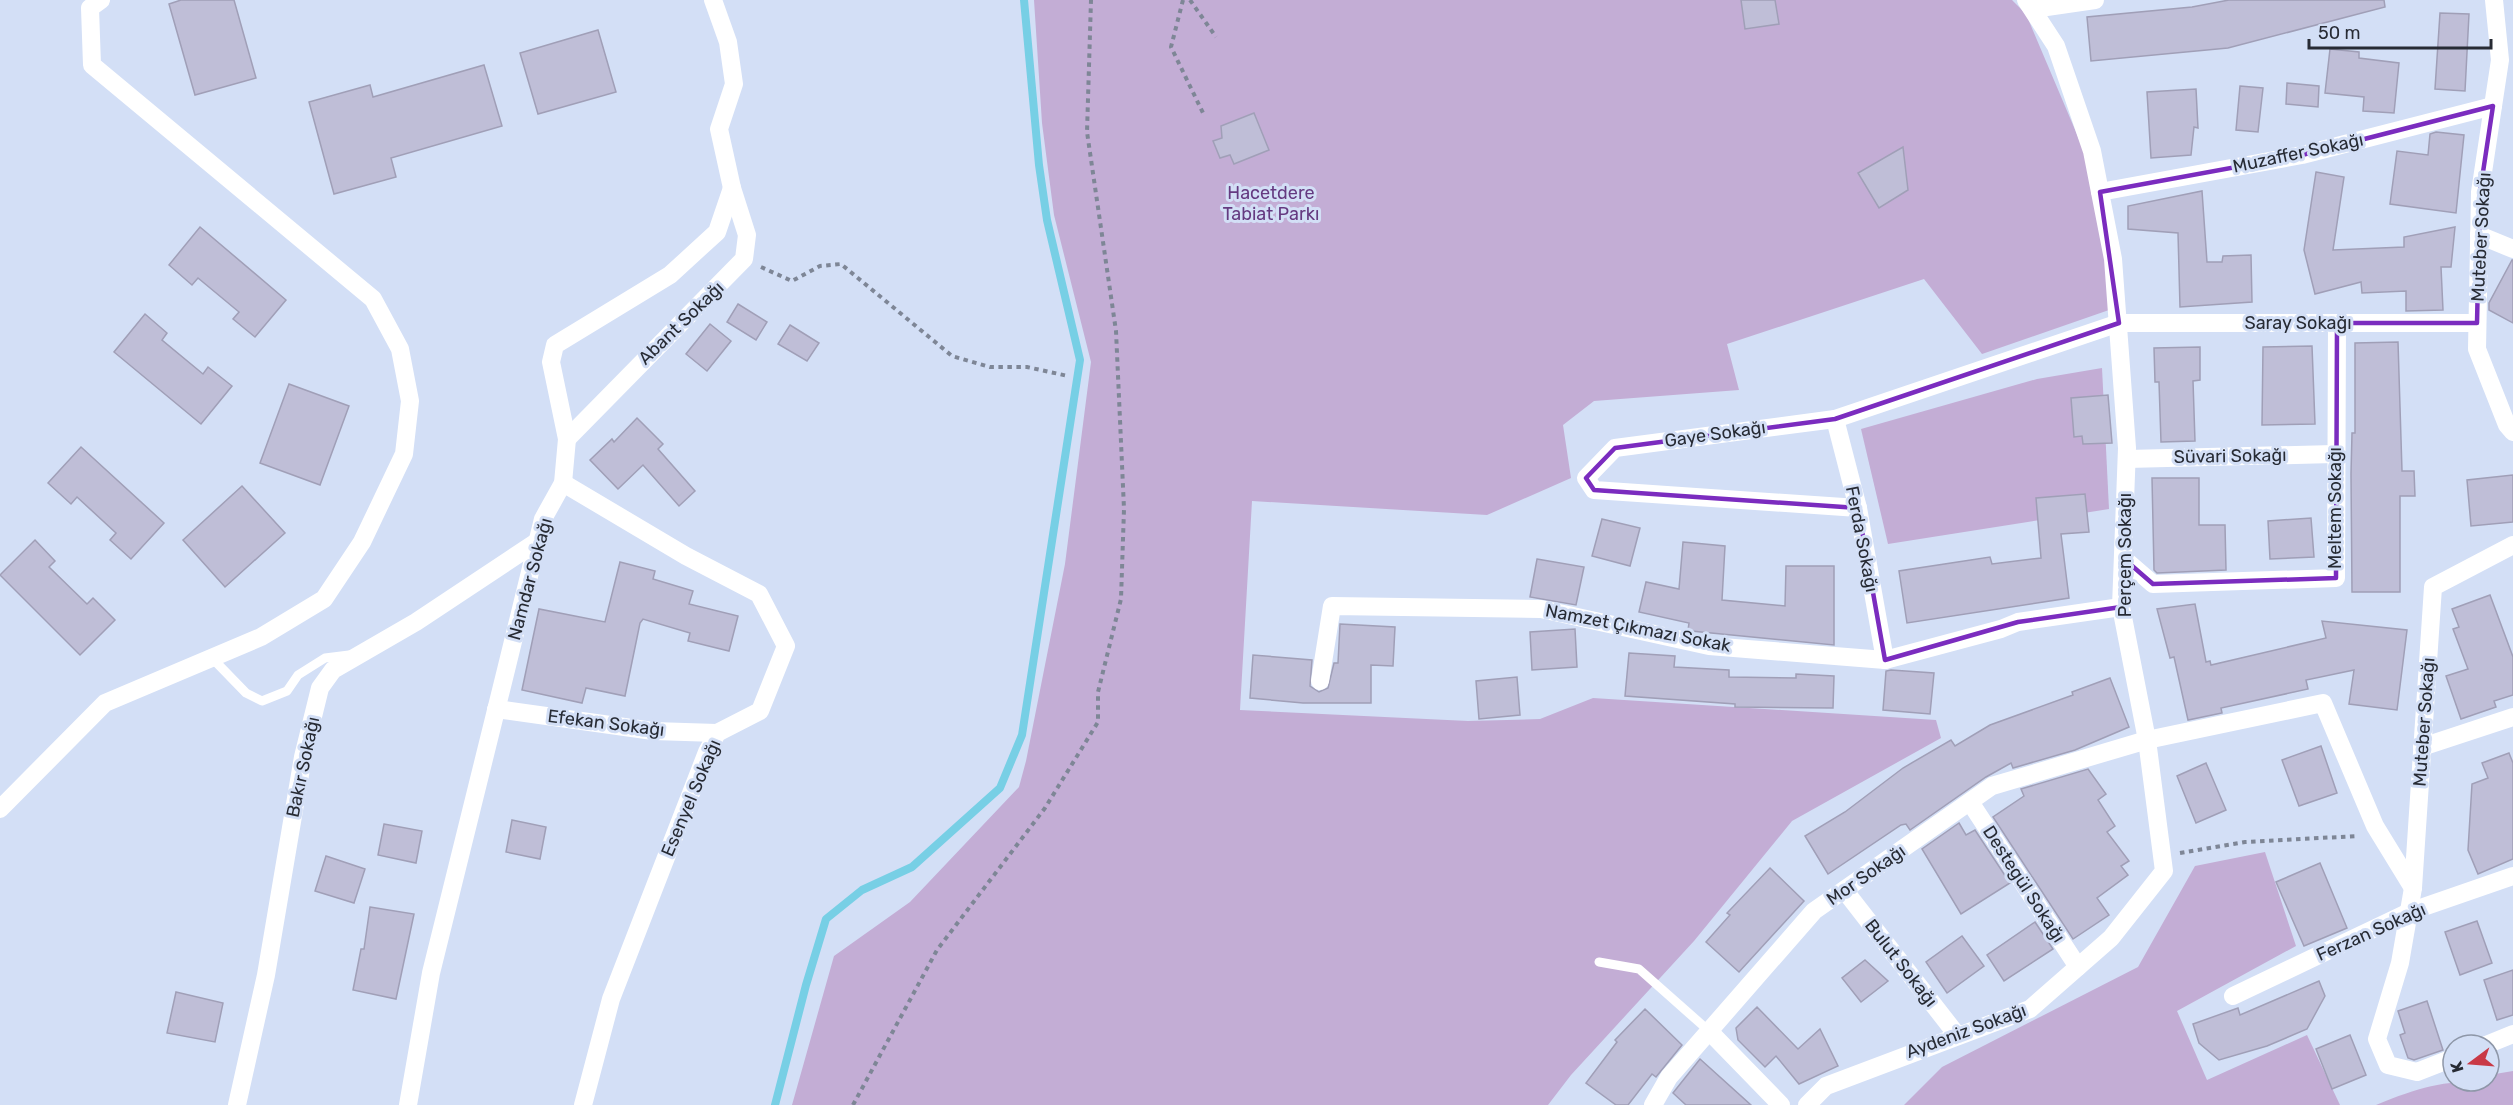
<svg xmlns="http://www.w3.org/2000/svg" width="2513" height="1105" font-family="Rubik,sans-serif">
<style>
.green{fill:#c3add5}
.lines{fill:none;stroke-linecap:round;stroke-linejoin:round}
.stream{stroke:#77cfe5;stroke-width:8}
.building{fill:#bfbed7;stroke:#a09fb7;stroke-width:1.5}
.path{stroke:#7e8696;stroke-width:4;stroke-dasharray:4.5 4.5;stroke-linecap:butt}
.service{stroke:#fff;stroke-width:9}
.minor{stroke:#fff;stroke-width:18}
.marked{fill:none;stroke:#7b2cbf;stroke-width:4.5;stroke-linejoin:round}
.labels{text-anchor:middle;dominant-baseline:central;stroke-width:6;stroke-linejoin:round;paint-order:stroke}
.street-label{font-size:18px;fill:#272b34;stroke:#d3dff6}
.park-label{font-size:18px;fill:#653a81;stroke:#d3dff6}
</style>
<rect width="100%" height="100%" fill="#d3dff6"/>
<!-- green -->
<g class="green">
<polygon points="1034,0 2012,0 2026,14 2087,158 2106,265 2109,310 1982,354 1924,279 1727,344 1739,390 1594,401 1563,425 1571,478 1487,515 1252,501 1240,710 1468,721 1540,719 1593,698 1936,720 1941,738 1792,821 1694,941 1571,1075 1548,1105 792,1105 834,956 910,902 1019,787 1026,761 1065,564 1091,362 1054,215 1042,123"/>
<polygon points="2102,368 2109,509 1888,544 1861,429 2037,379"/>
<polygon points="2265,852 2296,946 2177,1011 2207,1080 2307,1035 2340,1105 1904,1105 1942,1067 2138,967 2195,866"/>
<path d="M2513,1071V1105H2376C2420,1087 2441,1081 2489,1081V1075Z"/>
</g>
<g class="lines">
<!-- stream -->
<polyline class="stream" points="775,1105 806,985 826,919 862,890 912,867 1000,788 1022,735 1080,360 1047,220 1039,165 1024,0"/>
</g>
<!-- building -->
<g class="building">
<polygon points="181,0 234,0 256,78 195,95 169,4"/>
<polygon points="1741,0 1775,0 1779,24 1745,29"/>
<polygon points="2229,0 2384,0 2385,7 2228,48 2091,61 2087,17 2192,7"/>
<polygon points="2440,13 2469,14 2465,91 2435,89"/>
<polygon points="598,30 616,92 538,114 520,53"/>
<polygon points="2330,49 2359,52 2359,58 2399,63 2394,113 2363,111 2364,97 2325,93"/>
<polygon points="484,65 502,126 391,158 396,177 334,194 309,102 370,85 373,97"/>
<polygon points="2287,83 2319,86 2318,107 2286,104"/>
<polygon points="2240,86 2263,88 2258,132 2236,130"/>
<polygon points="2196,89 2198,128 2194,127 2191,155 2151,158 2147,92"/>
<polygon points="1254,113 1269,150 1234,164 1230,155 1220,158 1213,141 1222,138 1221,126"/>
<polygon points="2436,132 2464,135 2456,213 2390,204 2397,151 2428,155 2430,134"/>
<polygon points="1903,147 1908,190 1879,208 1858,173"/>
<polygon points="2316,172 2344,177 2333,250 2404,247 2404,237 2455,227 2451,267 2441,267 2443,310 2406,311 2406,291 2362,293 2361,282 2315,294 2304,250"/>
<polygon points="2202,191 2207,262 2222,262 2223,256 2251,255 2252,302 2180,307 2178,233 2128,229 2128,206"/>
<polygon points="200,227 286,300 255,337 233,319 239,312 198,278 192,285 169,265"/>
<polygon points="2512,260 2513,260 2513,323 2489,310 2489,303"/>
<polygon points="738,304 767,322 756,340 727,322"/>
<polygon points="145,314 167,333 162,340 203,374 208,367 232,386 201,424 114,352"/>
<polygon points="710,324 731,341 707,371 686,354"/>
<polygon points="790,325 819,343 807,361 778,344"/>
<polygon points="2398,342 2402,471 2414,471 2415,496 2400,496 2400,592 2352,592 2351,474 2352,433 2355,433 2355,343"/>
<polygon points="2312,346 2315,424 2262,425 2263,347"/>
<polygon points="2200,347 2200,380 2193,381 2195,441 2161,442 2159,382 2155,382 2154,348"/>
<polygon points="289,384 349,406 320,485 260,463"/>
<polygon points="2108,395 2112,443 2083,444 2082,436 2074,437 2071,398"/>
<polygon points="637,418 663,444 658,449 695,491 679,506 643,465 618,489 590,460 612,439 614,442"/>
<polygon points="81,447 164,523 131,559 110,540 116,533 77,497 71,504 48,483"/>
<polygon points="2513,475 2513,522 2471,526 2467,480"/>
<polygon points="2152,478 2199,478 2199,525 2225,525 2226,570 2157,573 2154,570"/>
<polygon points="242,486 285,533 225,587 183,540"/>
<polygon points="2085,494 2089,532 2061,534 2069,598 1907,623 1899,571 1990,557 1992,564 2041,558 2036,498"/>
<polygon points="2311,518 2314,557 2270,559 2268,521"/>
<polygon points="1602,519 1640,528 1630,566 1592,556"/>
<polygon points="35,540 55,561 49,567 87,604 93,598 115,620 80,655 0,575"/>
<polygon points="1683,542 1725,546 1722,600 1785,606 1786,566 1834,566 1834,645 1691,631 1688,630 1689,623 1639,612 1646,582 1679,589"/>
<polygon points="1537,559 1584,567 1576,605 1530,597"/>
<polygon points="620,562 655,571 653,579 693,591 689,604 738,616 729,651 688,641 690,633 643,619 640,623 625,696 586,688 582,703 522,690 539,609 605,622"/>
<polygon points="2490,595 2513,657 2513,695 2494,701 2496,707 2461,719 2446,676 2468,669 2453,629 2459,627 2452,609"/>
<polygon points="2195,604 2206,662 2210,661 2211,665 2326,638 2322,621 2407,630 2397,710 2349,704 2354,670 2306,680 2308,689 2221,708 2222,713 2188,720 2174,657 2170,658 2157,609"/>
<polygon points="1340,624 1395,627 1393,666 1371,665 1371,703 1303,703 1250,698 1253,655 1312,660 1310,686 1319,692 1328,688 1334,663 1338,663"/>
<polygon points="1575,629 1577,667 1532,670 1530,632"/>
<polygon points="1629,653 1675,656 1674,667 1729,670 1729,677 1796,678 1796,674 1834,676 1833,708 1735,707 1735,704 1625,696"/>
<polygon points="1891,670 1934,673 1930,714 1883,710 1886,671"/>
<polygon points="1517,677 1520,715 1479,719 1476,681"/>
<polygon points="2110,678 2129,727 2075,750 2013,768 2011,763 1986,777 1910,830 1906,824 1901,825 1828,874 1805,836 1845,812 1903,768 1951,740 1955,746 1990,725 2073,695 2072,692"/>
<polygon points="2321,746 2337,793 2299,806 2282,760"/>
<polygon points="2509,753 2513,763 2513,859 2478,874 2468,850 2472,784 2488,778 2482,763"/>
<polygon points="2206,763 2226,810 2196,823 2177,776"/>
<polygon points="2088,769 2106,794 2098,800 2115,826 2107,832 2129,861 2121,866 2128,875 2097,898 2109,915 2073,939 1993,817 2024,796 2021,789"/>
<polygon points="512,820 546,827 540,859 506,852"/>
<polygon points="1959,823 1966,835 1975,830 2010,883 1961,914 1922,849"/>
<polygon points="384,824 422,831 416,863 378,855"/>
<polygon points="326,856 365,869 354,903 315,891"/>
<polygon points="2320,863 2347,928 2304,946 2276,882"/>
<polygon points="1770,868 1804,901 1739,972 1706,942 1730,915 1727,913"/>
<polygon points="370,907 414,914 396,999 353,990 361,949 364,949"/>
<polygon points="2477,921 2492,963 2460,975 2445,932"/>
<polygon points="2035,922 2053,949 2004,981 1987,955"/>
<polygon points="1962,936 1984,966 1947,993 1926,962"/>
<polygon points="1865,960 1888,981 1861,1002 1842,978"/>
<polygon points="2513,970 2513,1015 2497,1020 2484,980"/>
<polygon points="2319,981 2325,996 2307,1029 2267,1046 2219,1060 2199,1043 2193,1024 2238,1008 2240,1015"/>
<polygon points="176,992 223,1003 215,1042 167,1033"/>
<polygon points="2427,1001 2443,1050 2414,1060 2408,1058 2400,1035 2405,1033 2398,1011"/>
<polygon points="1757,1007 1798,1049 1820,1029 1838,1066 1799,1084 1776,1056 1765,1067 1738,1040 1736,1028"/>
<polygon points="1645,1009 1682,1045 1656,1077 1652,1074 1628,1105 1616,1105 1586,1083 1617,1042 1615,1040"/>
<polygon points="2350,1035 2366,1075 2332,1089 2316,1049"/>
<polygon points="1700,1059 1751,1105 1686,1105 1673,1093"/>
</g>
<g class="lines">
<!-- path -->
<g class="path">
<polyline points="1183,0 1171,47 1204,115"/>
<polyline points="1190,0 1216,37"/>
<polyline points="761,267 792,281 820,266 841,264 952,356 990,367 1027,367 1068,376"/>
<polyline points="2180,853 2245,842 2358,836"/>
<polyline points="853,1105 937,950 1045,808 1098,722 1098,692 1121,599 1124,509 1116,331 1087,132 1091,0"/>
</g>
<!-- service -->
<g class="service">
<polyline points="212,658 246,693 262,701 287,691 298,675 325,658 349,655"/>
<polyline points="1599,962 1639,969 1709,1031"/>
</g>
<!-- minor -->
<g class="minor">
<polyline points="2026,0 2056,46 2092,151 2113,259 2127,448 2121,607 2147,740 2323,703 2375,826 2413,888"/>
<polyline points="2494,0 2500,60 2480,192 2477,349 2507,425 2513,432"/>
<polyline points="2033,9 2095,0"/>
<polyline points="2100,192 2302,155 2493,106"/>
<polyline points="2479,235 2513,249"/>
<polyline points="1835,419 1858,508 1885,660"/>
<polyline points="567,439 744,259 747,235 732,188 719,129 734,84 728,42 713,0"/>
<polyline points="2127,459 2334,454"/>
<polyline points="563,483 686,556 759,594 786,646 760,711 717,733 707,752 611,999 583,1105"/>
<polyline points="1858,508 1594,490 1586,478 1615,448 1835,419 2119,323 2477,323"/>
<polyline points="2123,558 2153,584 2336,578 2337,323"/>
<polyline points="1320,681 1332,606 1541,609 1709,646 1885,660 2001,629 2018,622 2121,607"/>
<polyline points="496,709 653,731 717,733"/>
<polyline points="2422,747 2513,717"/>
<polyline points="1970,802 2078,967"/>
<polyline points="0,809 105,703 261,637 324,599 362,542 404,454 410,401 400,349 373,299 92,65 90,8 101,0"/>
<polyline points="1845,891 1957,1035"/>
<polyline points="2233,996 2409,912 2513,876"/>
<polyline points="1709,1031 1781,1105"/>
<polyline points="2486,1045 2513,1034"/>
<polyline points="2453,1058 2417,1072 2388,1065 2377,1039 2400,963 2413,888 2433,587 2513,545"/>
<polyline points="237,1105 266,975 303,757 320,688 333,670 416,622 538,541"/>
<polyline points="408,1105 431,973 506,670 543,519 563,483 567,439 551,362 555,345 670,275 717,232 732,188"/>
<polyline points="1653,1105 1669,1077 1814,911 1992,786 2147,740 2164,871 2111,938 2030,1009 1826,1086 1807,1105"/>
</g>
</g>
<!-- marked area -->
<path class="marked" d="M2493,106L2480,192L2477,323H2337L2336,578L2153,584L2123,558L2121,607L2018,622L1885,660L1858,508L1594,490L1586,478L1615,448L1835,419L2119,323L2100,192L2302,155Z"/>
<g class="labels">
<!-- street labels -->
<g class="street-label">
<text transform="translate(2298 153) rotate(-12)">Muzaffer Sokağı</text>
<text transform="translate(2481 237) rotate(-87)">Muteber Sokağı</text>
<text transform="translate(681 323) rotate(-44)">Abant Sokağı</text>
<text x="2298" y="323">Saray Sokağı</text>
<text transform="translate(1715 434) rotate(-8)">Gaye Sokağı</text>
<text transform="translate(2230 456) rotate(-1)">Süvari Sokağı</text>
<text transform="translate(2335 508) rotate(-90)">Meltem Sokağı</text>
<text transform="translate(1862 539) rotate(79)">Ferda Sokağı</text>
<text transform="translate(2125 555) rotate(-90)">Perçem Sokağı</text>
<text transform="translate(530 579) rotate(-75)">Namdar Sokağı</text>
<text transform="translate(1638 628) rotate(11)">Namzet Çıkmazı Sokak</text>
<text transform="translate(2424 722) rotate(-86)">Muteber Sokağı</text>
<text transform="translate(606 723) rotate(7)">Efekan Sokağı</text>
<text transform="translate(303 767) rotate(-78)">Bakır Sokağı</text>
<text transform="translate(691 798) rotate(-67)">Esenyel Sokağı</text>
<text transform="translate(1866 875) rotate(-35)">Mor Sokağı</text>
<text transform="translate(2024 884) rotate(57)">Destegül Sokağı</text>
<text transform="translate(2371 932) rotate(-24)">Ferzan Sokağı</text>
<text transform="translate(1901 963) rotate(52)">Bulut Sokağı</text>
<text transform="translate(1966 1031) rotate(-20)">Aydeniz Sokağı</text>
</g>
<!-- park labels -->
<g class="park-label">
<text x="1271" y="193">Hacetdere<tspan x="1271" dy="21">Tabiat Parkı</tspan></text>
</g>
</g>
<!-- north arrow -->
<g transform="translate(2471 1063) rotate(254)"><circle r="28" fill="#d3dff6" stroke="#8e97a8" stroke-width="1.5"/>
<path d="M0-4.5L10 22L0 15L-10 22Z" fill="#c93946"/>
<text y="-9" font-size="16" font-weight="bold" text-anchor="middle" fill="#272b34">K</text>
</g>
<!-- scale -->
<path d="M2309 39v9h182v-9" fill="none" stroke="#272b34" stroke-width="3"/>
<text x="2318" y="39" font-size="18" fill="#272b34" stroke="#d3dff6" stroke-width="4.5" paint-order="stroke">50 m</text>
</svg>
